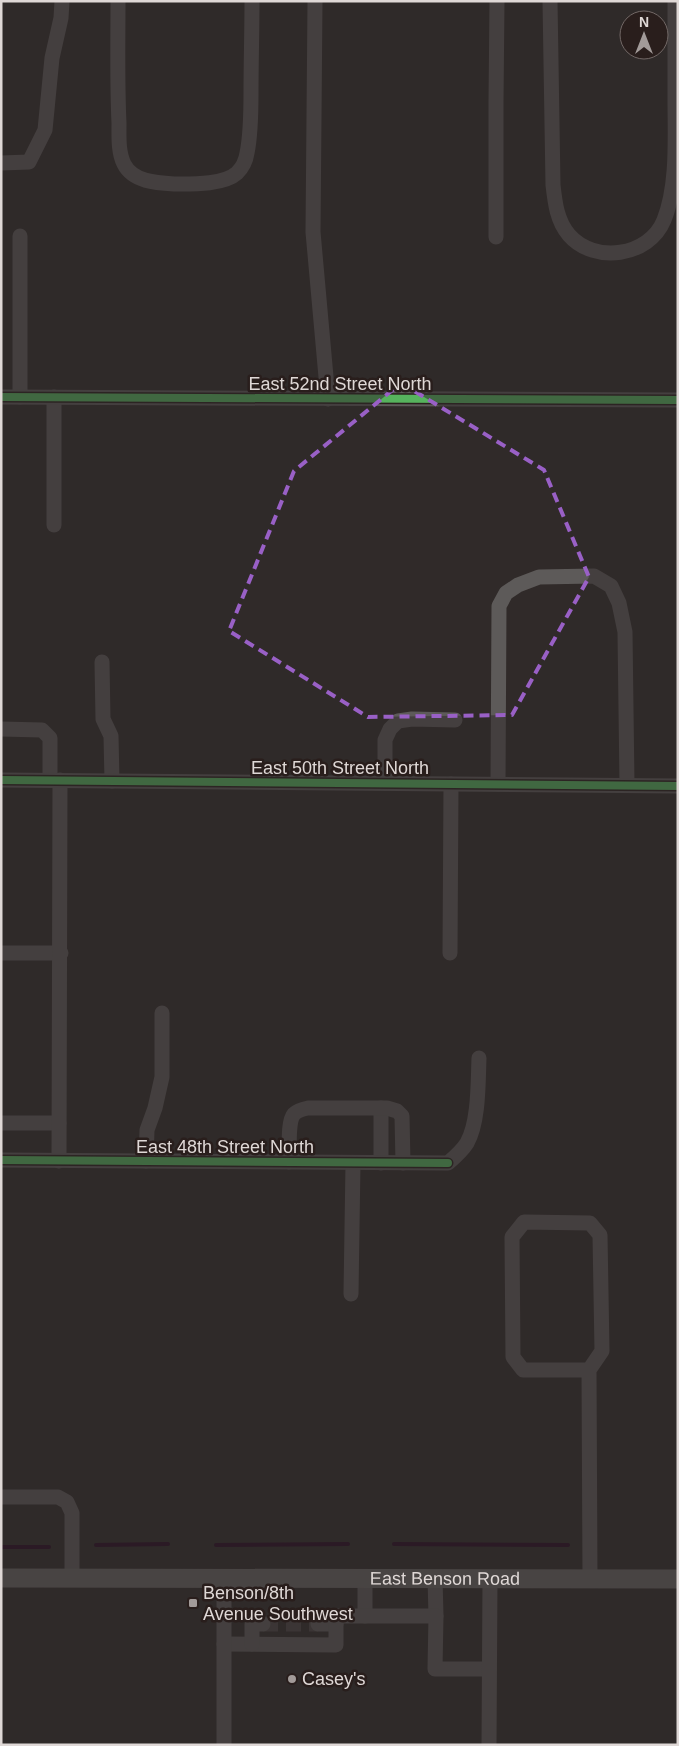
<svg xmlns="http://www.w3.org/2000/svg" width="679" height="1746" font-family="Helvetica,sans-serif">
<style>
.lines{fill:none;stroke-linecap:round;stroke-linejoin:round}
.stream{stroke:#260820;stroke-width:4}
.minor-tunnel{stroke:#4a4443;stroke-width:15;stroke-dasharray:15 8;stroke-linecap:butt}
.minor{stroke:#5d5a59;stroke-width:15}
.major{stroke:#676462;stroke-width:19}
.cycleway-casing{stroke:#291e1c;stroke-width:11}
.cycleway{stroke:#56b35d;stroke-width:8}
.marked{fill:none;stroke:#9960c6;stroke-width:4;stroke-dasharray:10 6;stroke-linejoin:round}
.poi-dot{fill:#a29b99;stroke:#291e1c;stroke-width:2}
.labels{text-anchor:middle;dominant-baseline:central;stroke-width:5;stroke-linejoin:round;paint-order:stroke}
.street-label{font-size:18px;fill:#dfd8d6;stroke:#291e1c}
.poi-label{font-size:18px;fill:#dfd8d6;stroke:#291e1c;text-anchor:start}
</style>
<rect width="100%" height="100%" fill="#302a29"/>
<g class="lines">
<!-- stream -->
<g class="stream">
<polyline points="394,1544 568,1545"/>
<polyline points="96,1545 168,1544"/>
<polyline points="216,1545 348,1544"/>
<polyline points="1,1547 49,1547"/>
</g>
<!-- minor-tunnel -->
<polyline class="minor-tunnel" points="263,1624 318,1624"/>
<!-- minor -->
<g class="minor">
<path d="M118,1C118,42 117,82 119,123C119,136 118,152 124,164C133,182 157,183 175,184C191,184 224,185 237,173C242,168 246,160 247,153C251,134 251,112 251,92C251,62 252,32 252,1"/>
<polyline points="315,1 313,232 328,399"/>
<path d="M550,1L553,185C555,203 557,221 569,235C594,264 649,257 664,220C678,185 675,137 675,100C675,67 675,34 675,1"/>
<polyline points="1,163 29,162 45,130 52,58 61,18 62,1"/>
<polyline points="20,236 20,397"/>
<polyline points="496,237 496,102 497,1"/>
<polyline points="1,397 678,400"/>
<polyline points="54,525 54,397"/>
<polyline points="102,662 103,719 111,736 112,781"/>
<polyline points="1,729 42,730 50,738 50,780"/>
<polyline points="1,780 678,786"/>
<polyline points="385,783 385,740 390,729 398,721 412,719 455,720"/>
<polyline points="498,784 499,606 506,593 518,585 539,577 594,576 611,586 619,603 625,632 627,785"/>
<polyline points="1,953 61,953"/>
<polyline points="450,953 451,784"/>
<polyline points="381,1108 381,1163"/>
<polyline points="1,1123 59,1123"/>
<path d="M1,1160L448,1163C455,1157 462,1151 467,1143C479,1122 478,1082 479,1058"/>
<polyline points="59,1161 60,780"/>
<polyline points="146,1161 147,1130 155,1108 162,1077 162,1013"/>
<path d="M289,1162C290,1151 287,1122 294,1114C298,1110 303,1109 308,1108H387L397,1111L402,1116L403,1163"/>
<polyline points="351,1294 353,1163"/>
<polyline points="589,1370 523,1370 513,1357 512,1237 524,1222 590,1223 600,1235 602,1351 589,1370 590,1579"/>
<polyline points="1,1497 58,1497 67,1502 72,1513 72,1578"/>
<polyline points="365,1578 365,1616"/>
<polyline points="435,1578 436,1616"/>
<polyline points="318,1624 336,1624"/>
<polyline points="224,1644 336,1645 336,1616 436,1616 435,1669 489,1669"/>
<polyline points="252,1644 252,1624 263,1624"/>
<polyline points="224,1745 224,1578"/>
<polyline points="489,1745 490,1579"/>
</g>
<!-- major -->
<path class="major" id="s1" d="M1,1578L678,1579"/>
<defs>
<g id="cycleway">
<polyline points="1,397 678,400"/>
<polyline points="1,780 678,786"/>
<polyline points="1,1160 448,1163"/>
</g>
</defs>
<!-- cycleway casing -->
<use href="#cycleway" class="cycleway-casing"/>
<!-- cycleway -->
<use href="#cycleway" class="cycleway"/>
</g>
<!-- marked area -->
<path d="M0 0H679V1746H0ZM401,383L544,470L589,577L512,715L368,717L229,631L294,471Z" fill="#302a29" fill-opacity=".55" fill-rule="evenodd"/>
<path class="marked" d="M401,383L544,470L589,577L512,715L368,717L229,631L294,471Z"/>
<!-- markers -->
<g class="poi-dot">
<rect x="188" y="1598" width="10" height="10" rx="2.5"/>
<circle cx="292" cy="1679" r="5"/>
</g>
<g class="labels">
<!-- street labels -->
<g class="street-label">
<text x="340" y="384">East 52nd Street North</text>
<text x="340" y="768">East 50th Street North</text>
<text x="225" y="1147">East 48th Street North</text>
<text stroke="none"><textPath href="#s1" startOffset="444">East Benson Road</textPath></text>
</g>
<!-- poi labels -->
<g class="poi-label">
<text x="203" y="1593">Benson/8th<tspan x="203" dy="21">Avenue Southwest</tspan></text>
<text x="302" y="1679">Casey's</text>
</g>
</g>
<!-- border -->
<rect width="679" height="1746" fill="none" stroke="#dfd8d6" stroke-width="5"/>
<!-- north arrow -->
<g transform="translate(644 35)"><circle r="24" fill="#291e1c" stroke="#726866"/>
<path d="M0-4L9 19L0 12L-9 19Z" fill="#a29b99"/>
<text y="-8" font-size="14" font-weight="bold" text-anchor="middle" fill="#dfd8d6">N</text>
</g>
</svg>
